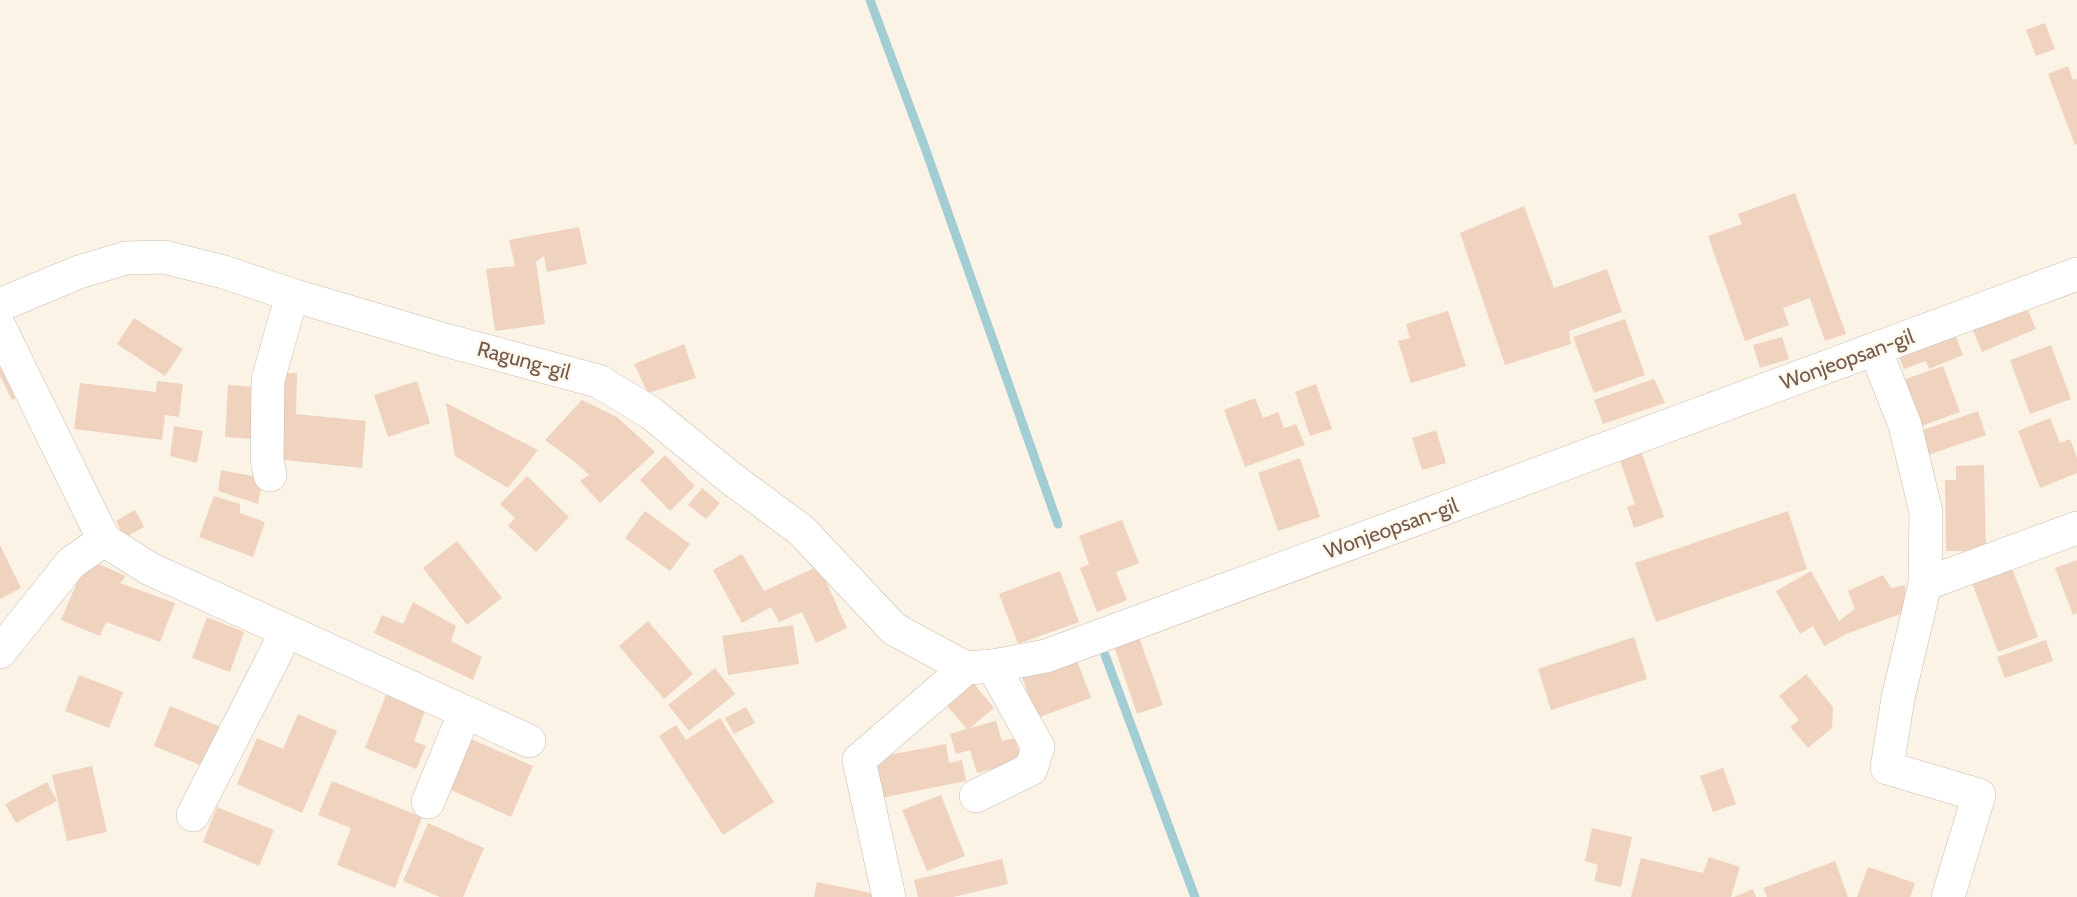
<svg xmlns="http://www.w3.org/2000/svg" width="2077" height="897" font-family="Cabin,sans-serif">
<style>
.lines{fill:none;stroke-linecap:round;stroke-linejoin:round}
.stream{stroke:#a2cdd5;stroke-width:9}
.building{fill:#f0d3bf}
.minor-casing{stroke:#cdbbad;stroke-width:34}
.minor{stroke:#fff;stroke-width:33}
.labels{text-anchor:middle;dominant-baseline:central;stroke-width:4.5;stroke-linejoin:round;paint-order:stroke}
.street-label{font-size:21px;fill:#735a4c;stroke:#fef7ec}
</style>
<rect width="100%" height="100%" fill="#fbf3e6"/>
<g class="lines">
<!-- stream -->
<g class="stream">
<polyline points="870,0 924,145 1058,524"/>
<polyline points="1105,655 1195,897"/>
</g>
</g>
<!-- building -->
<g class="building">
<polygon points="2045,23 2055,49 2036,56 2026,30"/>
<polygon points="2068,66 2073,80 2077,79 2077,144 2075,145 2048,74"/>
<polygon points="1795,193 1846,334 1825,341 1810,298 1783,308 1789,325 1745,341 1708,236 1742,224 1738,214"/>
<polygon points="1524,206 1554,288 1607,269 1622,312 1569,331 1571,344 1505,365 1460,233"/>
<polygon points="579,227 587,264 547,272 544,256 536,262 545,324 495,331 486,269 515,266 509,240"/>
<polygon points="2026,306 2036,329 1982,352 1972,328"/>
<polygon points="1448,311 1466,366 1411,383 1398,341 1410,338 1406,324"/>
<polygon points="134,318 183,349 165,376 117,344"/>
<polygon points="1625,319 1645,375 1594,393 1573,337"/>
<polygon points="1954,332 1963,355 1929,369 1926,361 1904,369 1898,355"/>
<polygon points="1782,337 1789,359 1760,368 1753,345"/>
<polygon points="684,344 696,378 648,393 634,364"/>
<polygon points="2051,345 2071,399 2030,414 2010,360"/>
<polygon points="0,352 22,394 12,400 0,376"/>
<polygon points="1943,366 1960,412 1919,427 1903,380"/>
<polygon points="279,373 297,373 296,414 366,421 362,468 275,459"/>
<polygon points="1654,379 1665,403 1603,424 1594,400"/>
<polygon points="157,381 183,384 179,417 165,415 162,440 74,429 80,383 156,392"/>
<polygon points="417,381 430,423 388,437 374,395"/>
<polygon points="1316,384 1332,429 1310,436 1295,392"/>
<polygon points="228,385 268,388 265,440 225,437"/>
<polygon points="1255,398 1263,418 1278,412 1284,428 1296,424 1305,445 1245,467 1224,410"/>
<polygon points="582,400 617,417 655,452 600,503 580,481 589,475 575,462 545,440"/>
<polygon points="446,403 538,450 508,488 455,456"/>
<polygon points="1978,411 1986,435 1928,455 1920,431"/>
<polygon points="2050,418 2060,443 2070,439 2077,458 2077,473 2040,488 2018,431"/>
<polygon points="174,426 203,431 197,463 170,456"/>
<polygon points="1436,430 1446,463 1422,470 1412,438"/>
<polygon points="1640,448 1664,517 1634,528 1627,507 1635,504 1618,455"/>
<polygon points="665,455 695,486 670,511 640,480"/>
<polygon points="1300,458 1320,517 1278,531 1258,473"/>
<polygon points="1984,465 1986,551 1946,551 1945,480 1956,480 1956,466"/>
<polygon points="221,470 263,478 258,504 218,491"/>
<polygon points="527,476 569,517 536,552 508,526 515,518 500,504"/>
<polygon points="702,488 720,503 706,519 688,505"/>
<polygon points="214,496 240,504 240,513 265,522 253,557 199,537"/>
<polygon points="135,510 144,527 124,538 116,521"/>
<polygon points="645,511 690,544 670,571 625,538"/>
<polygon points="1788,511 1807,569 1656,622 1635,563"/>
<polygon points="1122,520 1139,563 1116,572 1127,600 1097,612 1080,568 1089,564 1079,536"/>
<polygon points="457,541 502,598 467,625 423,568"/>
<polygon points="0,545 21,588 0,599"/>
<polygon points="742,554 764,591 819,566 847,628 816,643 802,612 779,622 771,607 742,623 713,570"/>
<polygon points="87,559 126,576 120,583 175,603 160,642 106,622 100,636 61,620"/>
<polygon points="2077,560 2077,613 2073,615 2055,568"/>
<polygon points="2012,568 2038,637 1998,652 1972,583"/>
<polygon points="1060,571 1079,622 1018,644 999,594"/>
<polygon points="1811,571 1839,621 1855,609 1848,591 1883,575 1891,588 1905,585 1906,612 1846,634 1824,646 1813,626 1800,634 1776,591"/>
<polygon points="413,602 456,626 451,641 482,657 473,680 374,633 382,615 403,624"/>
<polygon points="207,617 244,632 230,672 192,658"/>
<polygon points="648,621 693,674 664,699 619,646"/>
<polygon points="793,625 799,664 728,675 722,636"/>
<polygon points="1139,637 1163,705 1137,714 1114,646"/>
<polygon points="1634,637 1647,679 1551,710 1538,669"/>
<polygon points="2046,640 2053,661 2005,678 1997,657"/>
<polygon points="1076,658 1091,698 1037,718 1022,677"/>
<polygon points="715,668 735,694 689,731 668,705"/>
<polygon points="1806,674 1833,707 1832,728 1808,748 1790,727 1799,720 1779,696"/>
<polygon points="79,675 123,692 109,728 65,711"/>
<polygon points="970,679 994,708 970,728 996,721 1002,741 1015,738 1022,761 977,773 970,750 956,754 950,734 967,729 943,701"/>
<polygon points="386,695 425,711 414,741 426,746 416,769 365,748"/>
<polygon points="170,706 223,728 207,768 154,746"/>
<polygon points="746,707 755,723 734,734 725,718"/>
<polygon points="298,714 337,731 302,813 237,784 257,738 283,749"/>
<polygon points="720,718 774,802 723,835 659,736 676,725 686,740"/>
<polygon points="471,739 533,766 511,817 449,789"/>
<polygon points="946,744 949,763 962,760 966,781 881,798 873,758"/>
<polygon points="92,766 107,832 67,841 52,775"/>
<polygon points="1723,768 1736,804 1713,812 1700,776"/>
<polygon points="332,781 422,817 395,888 337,865 351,828 318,815"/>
<polygon points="47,782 57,801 16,823 5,804"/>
<polygon points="941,795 965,856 927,871 902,810"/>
<polygon points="217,807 274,830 259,866 203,842"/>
<polygon points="428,823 484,848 463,897 440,897 403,881"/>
<polygon points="1592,828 1632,837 1621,887 1594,881 1598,865 1585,861"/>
<polygon points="1709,857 1740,867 1731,897 1631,897 1641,858 1703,873"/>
<polygon points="1002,859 1008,884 953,897 918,897 914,880"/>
<polygon points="1835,861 1848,897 1767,897 1763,888"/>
<polygon points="1868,867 1915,883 1910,897 1857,897"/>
<polygon points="817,882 876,894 875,897 814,897"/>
<polygon points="1753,889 1756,897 1734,897"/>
</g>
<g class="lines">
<defs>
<g id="minor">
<polyline points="0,305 79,272 126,258 164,257 224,272 292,295 445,340 598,381 651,413 728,476 802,531 894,629 966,668"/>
<polyline points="0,328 104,540 150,569 529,741"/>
<polyline points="1875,349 1905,425 1926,512 1925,584 1898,698 1887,768 1979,795 1948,897"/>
<polyline points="270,475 267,460 268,380 292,295"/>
<polyline points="1925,584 2077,528"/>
<polyline points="0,652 71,563 104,540"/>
<polyline points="976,796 1031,769 1038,747 993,666"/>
<polyline points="428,802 465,712"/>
<polyline points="193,815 287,631"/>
<polyline points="889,897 859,760 966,668 993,666 1046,656 2077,274"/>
</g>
</defs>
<!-- minor casing -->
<use href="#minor" class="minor-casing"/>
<!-- minor -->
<use href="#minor" class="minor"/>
</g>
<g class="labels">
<!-- street labels -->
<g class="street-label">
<text transform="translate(1847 359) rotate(-20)">Wonjeopsan-gil</text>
<text transform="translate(524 360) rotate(15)">Ragung-gil</text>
<text transform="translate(1391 528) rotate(-20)">Wonjeopsan-gil</text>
</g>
</g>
</svg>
